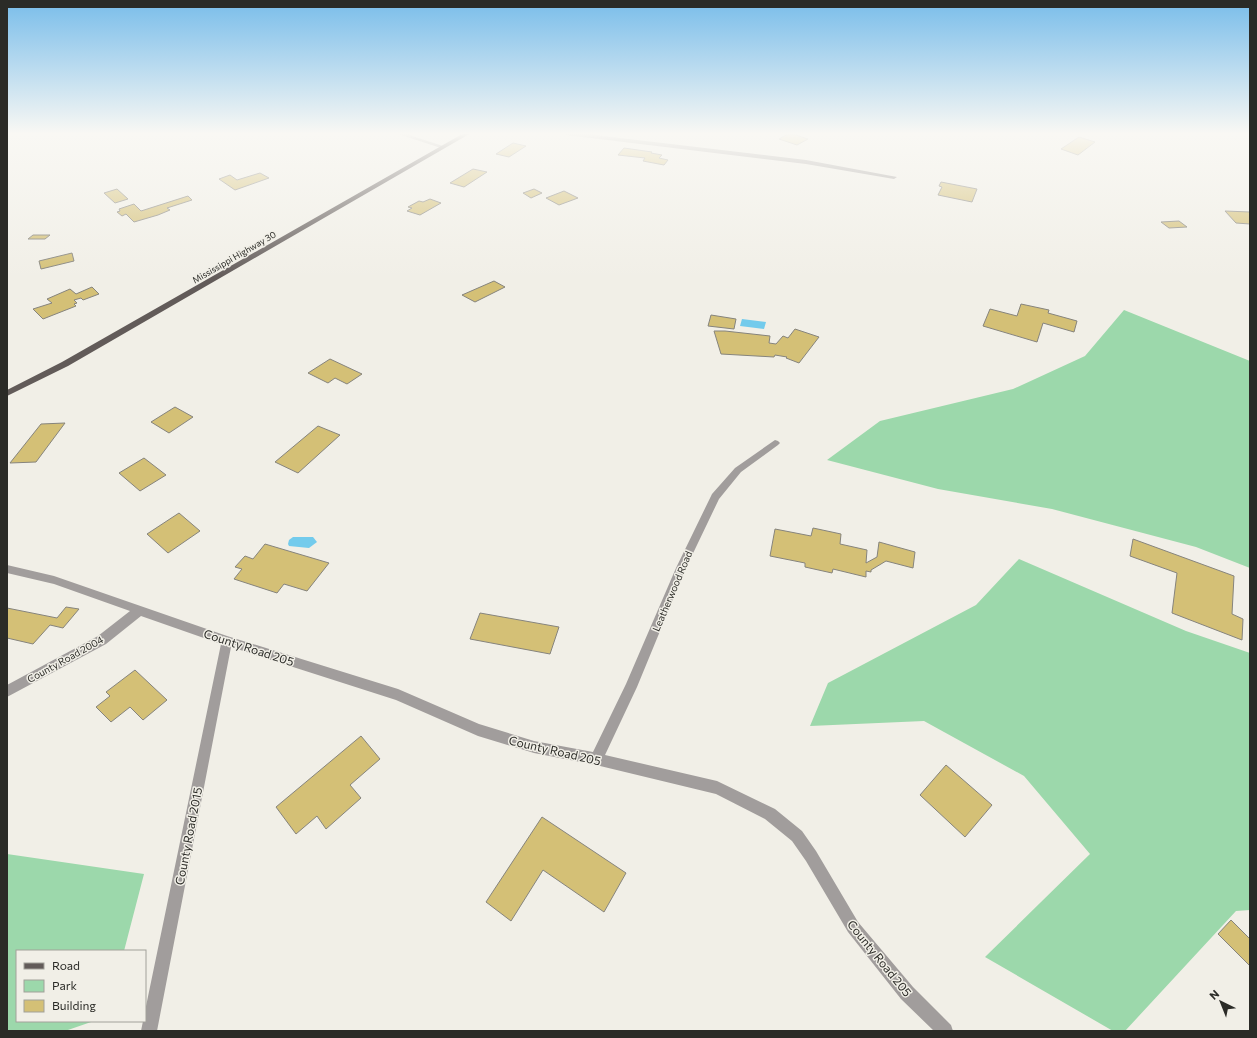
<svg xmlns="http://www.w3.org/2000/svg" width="1257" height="1038" font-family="Commissioner,sans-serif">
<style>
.green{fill:#9cd8ab}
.water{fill:#73cbec}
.building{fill:#d4c076;stroke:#86847d}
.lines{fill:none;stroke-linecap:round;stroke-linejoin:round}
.minor{fill:#a19d9c;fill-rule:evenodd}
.primary{fill:#625b59;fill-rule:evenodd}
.labels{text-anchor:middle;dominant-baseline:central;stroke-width:3;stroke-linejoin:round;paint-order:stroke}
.far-street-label{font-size:9px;fill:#2b2b27;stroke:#f1efe7}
.street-label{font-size:10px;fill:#2b2b27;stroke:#f1efe7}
.near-street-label{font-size:12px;fill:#2b2b27;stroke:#f1efe7}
</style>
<rect width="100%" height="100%" fill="#f1efe7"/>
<!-- green -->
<g class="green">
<polygon points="1124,310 1250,361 1250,568 1196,547 1052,509 938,489 827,460 880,421 1013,389 1085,356"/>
<polygon points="1019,559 1186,631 1250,653 1250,910 1236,911 1125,1031 1113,1031 985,957 1090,854 1024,776 924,721 810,726 828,683 976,605"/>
<polygon points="7,854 144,874 124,951 17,951 17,1021 94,1021 65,1031 7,1031"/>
</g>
<!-- water -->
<g class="water">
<polygon points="742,319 766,322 764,329 740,326"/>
<polygon points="293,537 313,537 317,542 309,548 289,546 288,544 289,540"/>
</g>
<!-- building -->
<g class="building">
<polygon points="790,133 808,139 797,145 779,139"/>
<polygon points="1079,137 1095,142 1078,155 1061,149"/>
<polygon points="513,143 526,146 509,157 496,154"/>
<polygon points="624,148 652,152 651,153 662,155 659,158 668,160 664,165 643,161 645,158 618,155"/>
<polygon points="473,169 487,172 464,187 450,183"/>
<polygon points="260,173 269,178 235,190 219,179 230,175 237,180"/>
<polygon points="941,182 977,189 972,202 938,195 942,187 939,186"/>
<polygon points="117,189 128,199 115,203 104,193"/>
<polygon points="534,189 542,193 531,198 523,193"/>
<polygon points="564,191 578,198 559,205 546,198"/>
<polygon points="188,196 192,200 167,208 170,210 158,215 134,222 126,214 122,216 117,212 120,211 119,209 134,204 141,211"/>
<polygon points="430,199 441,203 420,215 407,211 412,208 408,207 419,201 423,202"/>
<polygon points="1225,211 1250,212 1250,224 1236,223"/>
<polygon points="1179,221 1187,227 1169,228 1161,222"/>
<polygon points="33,235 50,235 45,239 28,239"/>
<polygon points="72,253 74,261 41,269 39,261"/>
<polygon points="494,281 505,287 475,302 462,295"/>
<polygon points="92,287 99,294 83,300 81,298 74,300 77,303 74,304 76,306 43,319 33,309 52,303 47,299 70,289 76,294"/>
<polygon points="1021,304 1049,310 1048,313 1077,321 1074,332 1043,323 1037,342 983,326 990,309 1017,316"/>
<polygon points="711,315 736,319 734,329 708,326"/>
<polygon points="795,329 819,337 799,363 786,358 787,357 775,355 774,357 721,354 714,331 725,331 770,336 769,343 776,344 783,336 788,338"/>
<polygon points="330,359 362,374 347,384 335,378 328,383 308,373"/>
<polygon points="175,407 193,417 169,433 151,422"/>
<polygon points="65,423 36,462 10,463 41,424"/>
<polygon points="318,426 340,435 298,473 275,462"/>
<polygon points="144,458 166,475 140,491 119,473"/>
<polygon points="179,513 200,531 168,553 147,534"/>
<polygon points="813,528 841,534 840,544 867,550 866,563 877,557 879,542 915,552 913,568 886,561 871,570 871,572 866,571 866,577 833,569 832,573 805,567 805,563 770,556 775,529 811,536"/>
<polygon points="1133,539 1234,576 1232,614 1243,619 1242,640 1172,613 1177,573 1130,556"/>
<polygon points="265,544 329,563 307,591 284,584 277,593 234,579 242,569 235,567 245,556 253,559"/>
<polygon points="66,607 79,609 63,628 50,625 33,644 7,638 7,608 57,618"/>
<polygon points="480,613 559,627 550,654 470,639"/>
<polygon points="135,670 167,700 143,720 130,707 111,722 96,707 110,696 106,692"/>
<polygon points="361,736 380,759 350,785 361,798 326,829 317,816 296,834 276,807"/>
<polygon points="946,765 992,805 965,837 920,795"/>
<polygon points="542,817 626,873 604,912 543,870 511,921 486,902"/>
<polygon points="1231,920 1250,939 1250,966 1218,934"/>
</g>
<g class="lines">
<!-- minor -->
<g class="minor">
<polygon points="395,133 403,133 446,147 441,148"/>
<polygon points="563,133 578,133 806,160 897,177 894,179 806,164 566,135"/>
<polygon points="775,440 778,441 780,443 778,445 741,472 719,499 686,568 637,687 605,755 717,781 775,809 802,831 816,851 858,922 913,987 951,1025 953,1031 934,1031 901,999 848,932 806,861 792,841 765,819 716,794 596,765 534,753 478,736 396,700 231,647 157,1031 141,1031 143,1021 145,1021 145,1011 221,644 141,616 106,644 7,697 7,685 98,636 130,611 54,584 7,573 7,565 54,576 227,636 398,689 479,724 534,741 593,752 626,684 676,568 712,494 735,468"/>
</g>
<!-- primary -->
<polygon class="primary" points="464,133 471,133 68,366 7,396 7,390 62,362"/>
</g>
<!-- sky -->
<linearGradient id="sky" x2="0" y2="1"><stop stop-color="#79bdea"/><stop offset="0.48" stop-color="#f9f8f4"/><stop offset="1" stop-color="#f9f8f4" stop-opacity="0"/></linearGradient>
<rect width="1257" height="278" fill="url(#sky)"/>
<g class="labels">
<!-- far-street labels -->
<g class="far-street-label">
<text transform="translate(234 257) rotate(-30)">Mississippi Highway 30</text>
</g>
<!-- street labels -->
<g class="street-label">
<text transform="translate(672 591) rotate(-67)">Leatherwood Road</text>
<text transform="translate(65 659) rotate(-29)">County Road 2004</text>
</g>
<!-- near-street labels -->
<g class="near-street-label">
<text transform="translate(249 647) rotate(18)">County Road 205</text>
<text transform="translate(555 750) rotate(13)">County Road 205</text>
<text transform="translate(188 836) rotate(-79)">County Road 2015</text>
<text transform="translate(880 958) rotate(51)">County Road 205</text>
</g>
</g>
<!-- border -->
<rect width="1257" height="1038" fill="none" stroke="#2b2b27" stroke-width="16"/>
<!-- legend -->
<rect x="16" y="950" width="130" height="72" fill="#f1efe7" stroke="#a2a19a"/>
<rect x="24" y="963" width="20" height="6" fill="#625b59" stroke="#a2a19a"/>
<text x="52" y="970" font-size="12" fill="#2b2b27">Road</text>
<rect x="24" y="980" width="20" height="12" fill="#9cd8ab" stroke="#a2a19a"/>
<text x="52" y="990" font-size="12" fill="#2b2b27">Park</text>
<rect x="24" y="1000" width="20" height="12" fill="#d4c076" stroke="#a2a19a"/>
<text x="52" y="1010" font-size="12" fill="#2b2b27">Building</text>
<!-- north arrow -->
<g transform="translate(1221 1002) rotate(317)" stroke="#f1efe7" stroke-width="3" paint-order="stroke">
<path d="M0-3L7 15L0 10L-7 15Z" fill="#2b2b27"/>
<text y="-6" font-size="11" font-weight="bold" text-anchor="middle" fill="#2b2b27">N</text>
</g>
</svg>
